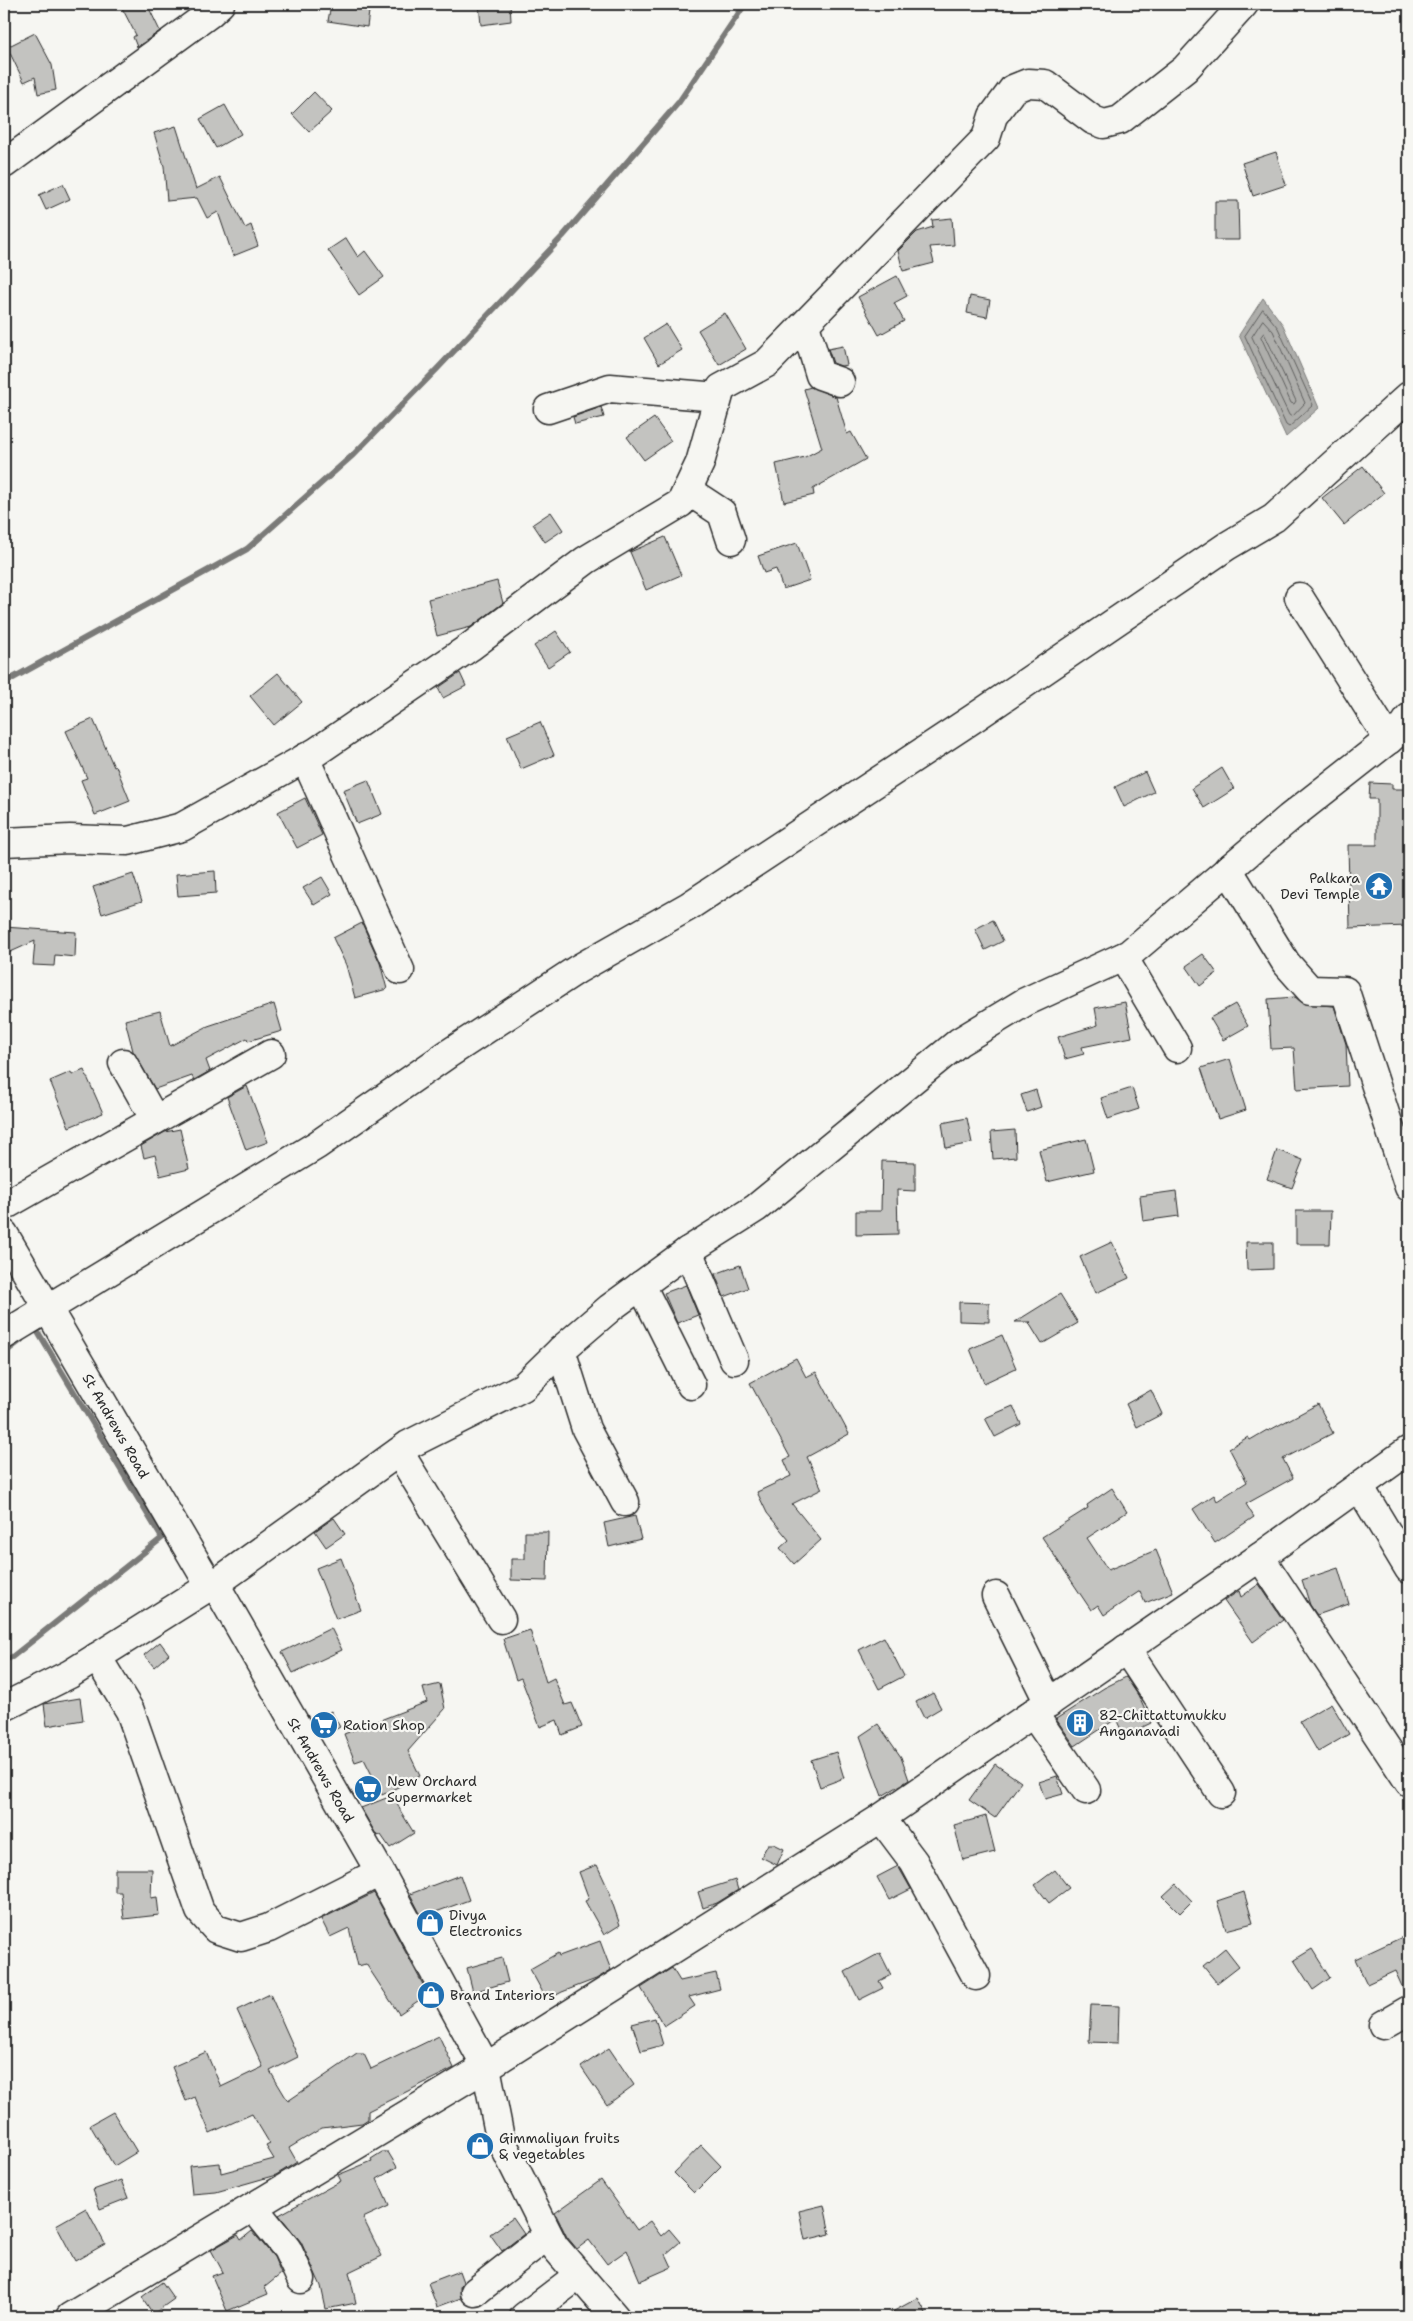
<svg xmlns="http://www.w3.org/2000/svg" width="1413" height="2321" font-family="'Shantell Sans',sans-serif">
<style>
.water{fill:#aeaeab;stroke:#7a7a78}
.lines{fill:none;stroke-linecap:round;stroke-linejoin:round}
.shore{stroke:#5f5f5e;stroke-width:1}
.stream{stroke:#7a7a78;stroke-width:6}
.building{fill:#c3c3c0;stroke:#2b2b2b}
.minor-casing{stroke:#2b2b2b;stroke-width:31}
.major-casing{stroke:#2b2b2b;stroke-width:31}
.minor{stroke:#f6f6f2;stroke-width:28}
.major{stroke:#f6f6f2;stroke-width:28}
.labels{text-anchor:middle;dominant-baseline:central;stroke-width:4.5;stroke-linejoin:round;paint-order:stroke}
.poi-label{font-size:14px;fill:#2b2b2b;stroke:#f6f6f2;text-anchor:start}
.street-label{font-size:14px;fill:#2b2b2b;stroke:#f6f6f2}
</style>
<rect width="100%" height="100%" fill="#f6f6f2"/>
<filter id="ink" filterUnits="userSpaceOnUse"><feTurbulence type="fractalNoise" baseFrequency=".02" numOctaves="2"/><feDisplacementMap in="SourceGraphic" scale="10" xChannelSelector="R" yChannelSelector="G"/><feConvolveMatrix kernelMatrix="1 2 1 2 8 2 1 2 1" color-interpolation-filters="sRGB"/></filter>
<g filter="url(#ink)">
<!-- water -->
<polygon class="water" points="1263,298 1283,325 1319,408 1286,437 1239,335"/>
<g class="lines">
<!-- shore -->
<g class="shore">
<polygon points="1263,309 1278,328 1313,405 1289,427 1286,425 1245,336"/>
<polygon points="1263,320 1273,331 1305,403 1292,417 1289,415 1252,337"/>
<polygon points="1264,333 1296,401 1294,404 1291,403 1261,337"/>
</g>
<!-- stream -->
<g class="stream">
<polyline points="4,683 247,549 353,455 437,369 563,236 679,102 745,4"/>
<polyline points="4,1353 21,1340"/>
<polyline points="4,1660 12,1657 162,1538 36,1329 31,1333"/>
</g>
</g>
<!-- building -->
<g class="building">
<polygon points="120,4 147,4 160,31 137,47 133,37 136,35"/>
<polygon points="331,4 370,4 367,27 328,21"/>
<polygon points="479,4 510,4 511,21 481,25"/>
<polygon points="35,33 52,65 56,90 38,94 35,77 24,82 7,47"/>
<polygon points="314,92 332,111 309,132 292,114"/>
<polygon points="225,105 241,134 216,148 200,119"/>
<polygon points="176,126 196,189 220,177 245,228 251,225 258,246 233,256 218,212 207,218 197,198 167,201 164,166 154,133"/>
<polygon points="1276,152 1286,185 1253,196 1242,163"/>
<polygon points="63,184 70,199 46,210 39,195"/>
<polygon points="1215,201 1238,201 1239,240 1215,240"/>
<polygon points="952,218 954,245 930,247 934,263 903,271 898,251 917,232 933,227 932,220"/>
<polygon points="346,238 358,257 365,251 384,277 359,295 328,250"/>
<polygon points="897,276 907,296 894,303 904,321 879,335 858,297"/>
<polygon points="970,296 990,300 987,317 967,313"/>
<polygon points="725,313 746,349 719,365 698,330"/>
<polygon points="666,324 682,350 659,364 644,338"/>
<polygon points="843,346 847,365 841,366 833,363 828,349"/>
<polygon points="811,387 836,397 847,434 851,432 866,459 813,489 814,495 784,502 776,464 805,457 822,448 804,389"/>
<polygon points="601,407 604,417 575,424 573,417"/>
<polygon points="654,418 671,441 644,460 627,437"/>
<polygon points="1363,466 1384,493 1344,525 1322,498"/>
<polygon points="551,512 563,530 545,542 533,524"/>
<polygon points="665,537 681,575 646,590 630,552"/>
<polygon points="797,543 810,580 783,589 776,569 764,573 758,556"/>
<polygon points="497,581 503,603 471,627 437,636 428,599"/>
<polygon points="556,631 570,652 548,667 534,646"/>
<polygon points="278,673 302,702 274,725 250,696"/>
<polygon points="460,673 466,686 443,698 438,688"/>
<polygon points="93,719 114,767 116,766 130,801 95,815 81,780 87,778 66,731"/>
<polygon points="540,722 554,755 521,769 507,736"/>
<polygon points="1222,768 1234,789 1204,808 1192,788"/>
<polygon points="1145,772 1154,792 1124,807 1115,787"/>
<polygon points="368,780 382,814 357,824 343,790"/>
<polygon points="1370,783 1392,784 1392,789 1409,789 1409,926 1350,928 1348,845 1377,845 1377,799 1369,799"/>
<polygon points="305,798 322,835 297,848 278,812"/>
<polygon points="215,871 216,893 178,896 176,874"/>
<polygon points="133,874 142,901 102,914 93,887"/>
<polygon points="322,877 332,894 314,905 303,888"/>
<polygon points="993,920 1003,941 985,950 975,929"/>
<polygon points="362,923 380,963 387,989 355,998 346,965 333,938"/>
<polygon points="4,927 76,932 75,957 55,955 54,966 33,965 35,941 4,955"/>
<polygon points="1203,954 1217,973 1200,986 1186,966"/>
<polygon points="1295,997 1304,1004 1334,1006 1346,1044 1348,1086 1297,1089 1294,1048 1271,1049 1268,999"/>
<polygon points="1125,1002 1132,1037 1082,1047 1084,1054 1065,1059 1058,1037 1098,1025 1095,1008"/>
<polygon points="274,1004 282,1031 248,1041 247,1038 206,1060 210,1071 194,1080 192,1076 155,1089 133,1051 125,1020 160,1011 170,1046 208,1026"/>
<polygon points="1235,1004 1248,1026 1223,1040 1210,1018"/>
<polygon points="1230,1059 1246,1110 1218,1119 1201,1068"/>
<polygon points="84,1070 103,1113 69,1127 50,1081 71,1072 72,1075"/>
<polygon points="247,1086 268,1142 246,1150 227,1097"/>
<polygon points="1132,1088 1139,1109 1108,1119 1101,1098"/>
<polygon points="1036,1090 1041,1107 1027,1112 1021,1095"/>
<polygon points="967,1118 972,1143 946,1148 942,1123"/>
<polygon points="180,1129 189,1169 160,1176 155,1155 144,1158 141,1146 165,1132"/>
<polygon points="1015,1130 1016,1157 993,1159 991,1132"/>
<polygon points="1086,1139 1094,1171 1047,1182 1039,1150"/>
<polygon points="1277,1150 1303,1160 1292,1188 1267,1179"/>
<polygon points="882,1161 915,1162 915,1191 897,1190 898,1234 856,1235 856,1211 881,1211"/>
<polygon points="1176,1191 1179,1216 1143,1221 1140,1196"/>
<polygon points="1296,1211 1331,1211 1330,1244 1296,1244"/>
<polygon points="1112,1242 1129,1278 1096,1293 1080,1257"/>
<polygon points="1246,1242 1273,1242 1273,1269 1247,1270"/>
<polygon points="740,1265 748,1288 724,1297 715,1274"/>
<polygon points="686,1285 698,1315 677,1323 664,1293"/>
<polygon points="1060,1294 1078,1323 1042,1344 1029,1323 1031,1322 1015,1322"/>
<polygon points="959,1302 989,1303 989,1322 959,1321"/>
<polygon points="1002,1335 1016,1368 984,1383 970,1349"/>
<polygon points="796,1358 806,1377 816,1372 849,1434 807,1457 822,1489 792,1504 821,1540 794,1564 780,1548 789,1540 767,1513 757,1492 791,1476 784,1460 790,1457 750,1383"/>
<polygon points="1151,1390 1162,1414 1137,1427 1126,1404"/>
<polygon points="1318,1404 1333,1433 1283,1459 1293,1478 1246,1504 1254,1517 1215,1543 1193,1509 1214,1495 1217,1501 1247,1482 1229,1448 1248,1437 1250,1440 1267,1430 1268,1431"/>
<polygon points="1013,1406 1021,1424 995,1437 985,1418"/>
<polygon points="1112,1488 1127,1512 1087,1538 1108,1570 1156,1550 1173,1592 1145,1603 1140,1591 1104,1615 1098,1605 1091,1610 1042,1537 1088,1508 1087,1505"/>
<polygon points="635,1516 641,1539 609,1547 604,1523"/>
<polygon points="334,1518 345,1534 326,1547 315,1531"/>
<polygon points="525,1532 548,1532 547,1581 511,1580 511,1559 525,1559"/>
<polygon points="341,1558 361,1610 336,1619 316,1568"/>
<polygon points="1338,1568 1349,1604 1317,1615 1310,1605 1302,1580"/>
<polygon points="1259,1584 1283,1620 1253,1642 1224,1601 1239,1591 1241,1597"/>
<polygon points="331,1628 342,1650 293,1673 282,1652"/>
<polygon points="530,1630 546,1682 554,1678 565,1705 572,1703 582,1727 562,1735 557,1720 540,1727 521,1678 516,1680 503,1639"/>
<polygon points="884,1637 904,1676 879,1689 859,1650"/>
<polygon points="160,1642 169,1654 154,1667 144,1655"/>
<polygon points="1126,1677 1138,1695 1151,1723 1124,1736 1116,1719 1075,1746 1056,1719 1104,1688"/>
<polygon points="440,1684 445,1709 408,1751 420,1776 382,1795 364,1759 355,1762 344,1734 427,1702 423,1688"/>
<polygon points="933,1693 941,1708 924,1718 916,1702"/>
<polygon points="80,1698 83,1720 47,1726 44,1704"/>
<polygon points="1331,1703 1349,1734 1318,1752 1300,1721"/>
<polygon points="331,1711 340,1727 321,1738 312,1722"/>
<polygon points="878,1724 901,1757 909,1780 882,1796 860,1736"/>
<polygon points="836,1752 844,1778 820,1787 811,1760"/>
<polygon points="995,1764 1021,1782 995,1818 969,1800"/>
<polygon points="1057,1776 1063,1794 1045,1799 1039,1782"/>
<polygon points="394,1795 401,1812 414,1833 390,1848 381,1835 377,1836 361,1808"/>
<polygon points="986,1816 995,1852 963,1860 954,1825"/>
<polygon points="768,1844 774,1844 784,1849 777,1865 761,1857"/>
<polygon points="597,1865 611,1895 610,1896 620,1925 604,1935 585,1901 589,1899 579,1872"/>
<polygon points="898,1866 911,1889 889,1900 877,1877"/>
<polygon points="115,1869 152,1869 151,1898 157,1897 159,1915 124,1919 121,1892 115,1892"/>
<polygon points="1055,1870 1069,1888 1049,1903 1035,1885"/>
<polygon points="460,1875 469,1900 422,1917 410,1894"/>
<polygon points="735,1880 738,1890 717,1903 703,1908 698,1892"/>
<polygon points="1176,1884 1192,1901 1180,1913 1163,1896"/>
<polygon points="1244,1892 1253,1923 1226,1930 1217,1901"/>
<polygon points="374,1893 428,1994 399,2014 366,1964 358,1966 349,1928 330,1937 321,1919"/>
<polygon points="1409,1934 1409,1994 1406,1995 1395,1971 1367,1984 1355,1959"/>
<polygon points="600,1941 611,1970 596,1979 562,1992 547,2000 530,1969 558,1953 559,1956"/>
<polygon points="1225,1948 1239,1966 1217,1983 1203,1966"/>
<polygon points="1312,1949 1330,1978 1313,1990 1294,1960"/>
<polygon points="880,1953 891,1975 879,1981 883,1988 859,2000 845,1972"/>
<polygon points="502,1958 508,1982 473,1992 467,1968"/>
<polygon points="672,1968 680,1981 716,1973 720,1989 689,1997 695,2006 664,2026 641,1988"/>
<polygon points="270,1994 298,2057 270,2071 288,2101 357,2054 364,2054 371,2069 439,2036 454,2068 368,2111 368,2119 362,2123 322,2128 289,2148 297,2162 276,2175 216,2192 192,2194 189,2166 220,2163 221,2173 274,2159 266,2146 270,2144 252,2114 210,2133 195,2097 186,2101 172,2067 206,2052 221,2087 263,2067 237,2010"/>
<polygon points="1091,2005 1119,2006 1118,2043 1089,2042"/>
<polygon points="655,2018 663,2045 641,2051 632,2024"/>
<polygon points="609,2048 634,2085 607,2105 581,2067"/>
<polygon points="113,2112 137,2152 114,2166 90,2125"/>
<polygon points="701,2145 721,2166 694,2193 674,2173"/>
<polygon points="382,2152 388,2152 397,2167 377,2179 389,2206 363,2218 382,2256 349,2272 356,2303 326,2309 321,2286 301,2242 279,2215 341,2181 338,2175 372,2161 371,2159"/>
<polygon points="121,2180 128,2198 100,2209 93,2190"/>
<polygon points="601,2180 637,2230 650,2221 661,2236 669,2229 680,2242 666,2254 672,2267 640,2281 627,2250 607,2264 589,2240 577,2249 567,2237 555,2213"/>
<polygon points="824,2205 830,2234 805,2240 799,2211"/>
<polygon points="86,2208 105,2244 75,2261 56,2225"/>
<polygon points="513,2218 524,2234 502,2251 490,2234"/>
<polygon points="252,2231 274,2257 281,2274 265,2287 268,2294 227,2311 212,2276 223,2272 211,2250 238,2235 241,2240"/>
<polygon points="459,2271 463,2282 460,2287 461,2298 437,2307 428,2283"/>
<polygon points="162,2282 174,2299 153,2314 142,2297"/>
<polygon points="918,2298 928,2317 883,2317"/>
</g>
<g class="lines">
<defs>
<g id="minor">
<polyline points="4,164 209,14 220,4"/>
<polyline points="805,325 820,375 840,382"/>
<polyline points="548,409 610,388 718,397"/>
<polyline points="687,490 722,513 731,540"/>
<polyline points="1299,597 1389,740"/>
<polyline points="305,758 400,970"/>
<polyline points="4,842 70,839 128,841 182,827 316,752 470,647 586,560 681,503 700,463 721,388 767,363 986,138 993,116 1013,89 1028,83 1045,84 1093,120 1104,124 1120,120 1185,69 1244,4"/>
<polyline points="1228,869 1286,963 1310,990 1345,991 1409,1187"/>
<polyline points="1123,957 1177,1048"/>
<polyline points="123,1063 155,1120"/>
<polyline points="4,1206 271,1054"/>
<polyline points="688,1251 734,1360"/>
<polyline points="641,1285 691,1385"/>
<polyline points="4,1335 317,1145 448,1054 578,969 689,906 974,718 1227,546 1274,518 1409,396"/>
<polyline points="561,1350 586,1429 625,1502"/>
<polyline points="399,1452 501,1619"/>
<polyline points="1359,1486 1409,1569"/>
<polyline points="1260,1557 1409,1782"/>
<polyline points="215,1584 408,1445 523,1387 561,1350 610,1308 688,1251 756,1208 959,1042 1025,1002 1129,954 1289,818 1401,730 1409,718"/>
<polyline points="996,1596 1049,1703"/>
<polyline points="1126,1649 1221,1793"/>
<polyline points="97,1657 130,1711 200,1911 216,1929 241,1937 269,1928 380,1872"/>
<polyline points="4,1707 70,1674 210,1586"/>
<polyline points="1033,1713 1086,1790"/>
<polyline points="881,1818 914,1862 976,1976"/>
<polyline points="1383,2025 1409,2010"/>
<polyline points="253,2207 287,2249 301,2279"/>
<polyline points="475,2292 548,2235"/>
<polyline points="524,2317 579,2275"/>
</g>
<g id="major">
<polyline points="4,1234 210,1586 215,1584 380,1872 486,2067 500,2138 554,2246 615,2317"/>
<polyline points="70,2317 486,2067 881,1818 1260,1557 1409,1450"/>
</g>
</defs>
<!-- minor casing -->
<use href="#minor" class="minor-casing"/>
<!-- major casing -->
<use href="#major" class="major-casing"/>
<!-- minor -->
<use href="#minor" class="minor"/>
<!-- major -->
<use href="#major" class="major"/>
</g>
</g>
<!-- icons -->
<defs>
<symbol id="temple-disc" viewBox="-11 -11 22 22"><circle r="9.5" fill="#1f6fb2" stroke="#f6f6f2"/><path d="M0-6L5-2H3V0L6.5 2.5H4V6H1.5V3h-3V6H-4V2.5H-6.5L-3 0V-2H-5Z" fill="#fff"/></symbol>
<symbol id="building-disc" viewBox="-11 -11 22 22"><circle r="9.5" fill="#1f6fb2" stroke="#f6f6f2"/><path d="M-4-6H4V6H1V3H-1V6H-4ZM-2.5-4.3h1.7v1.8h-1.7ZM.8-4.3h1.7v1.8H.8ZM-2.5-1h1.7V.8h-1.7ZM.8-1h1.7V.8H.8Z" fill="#fff"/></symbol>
<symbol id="supermarket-disc" viewBox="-11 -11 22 22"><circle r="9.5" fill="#1f6fb2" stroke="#f6f6f2"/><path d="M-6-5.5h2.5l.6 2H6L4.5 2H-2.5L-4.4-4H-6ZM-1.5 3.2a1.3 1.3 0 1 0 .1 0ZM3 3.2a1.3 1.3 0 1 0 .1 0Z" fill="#fff"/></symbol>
<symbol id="shop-disc" viewBox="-11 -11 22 22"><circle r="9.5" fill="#1f6fb2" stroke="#f6f6f2"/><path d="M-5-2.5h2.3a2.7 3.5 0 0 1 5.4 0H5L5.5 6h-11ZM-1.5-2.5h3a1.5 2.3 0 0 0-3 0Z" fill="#fff"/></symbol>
</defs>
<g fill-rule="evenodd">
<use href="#temple-disc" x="1363" y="870" width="32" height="32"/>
<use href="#building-disc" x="1064" y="1707" width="32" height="32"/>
<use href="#supermarket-disc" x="308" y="1709" width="32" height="32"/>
<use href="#supermarket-disc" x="352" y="1773" width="32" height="32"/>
<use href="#shop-disc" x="414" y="1907" width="32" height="32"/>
<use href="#shop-disc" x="415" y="1979" width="32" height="32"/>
<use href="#shop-disc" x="464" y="2130" width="32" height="32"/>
</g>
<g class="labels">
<!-- poi labels -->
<g class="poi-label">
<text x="1360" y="878" text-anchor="end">Palkara<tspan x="1360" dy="16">Devi Temple</tspan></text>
<text x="1099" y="1715">82-Chittattumukku<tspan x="1099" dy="16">Anganavadi</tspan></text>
<text x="343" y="1725">Ration Shop</text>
<text x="387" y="1781">New Orchard<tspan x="387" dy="16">Supermarket</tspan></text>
<text x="449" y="1915">Divya<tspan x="449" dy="16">Electronics</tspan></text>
<text x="450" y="1995">Brand Interiors</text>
<text x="499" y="2138">Gimmaliyan fruits<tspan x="499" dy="16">&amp; vegetables</tspan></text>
</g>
<!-- street labels -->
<g class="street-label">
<text transform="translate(116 1426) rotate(60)">St Andrews Road</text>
<text transform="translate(321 1770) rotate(60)">St Andrews Road</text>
</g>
</g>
<!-- margin -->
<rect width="1413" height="2321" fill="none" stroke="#f6f6f2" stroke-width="20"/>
<rect x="10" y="10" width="1393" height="2301" fill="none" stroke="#2b2b2b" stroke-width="2" filter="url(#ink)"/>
</svg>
